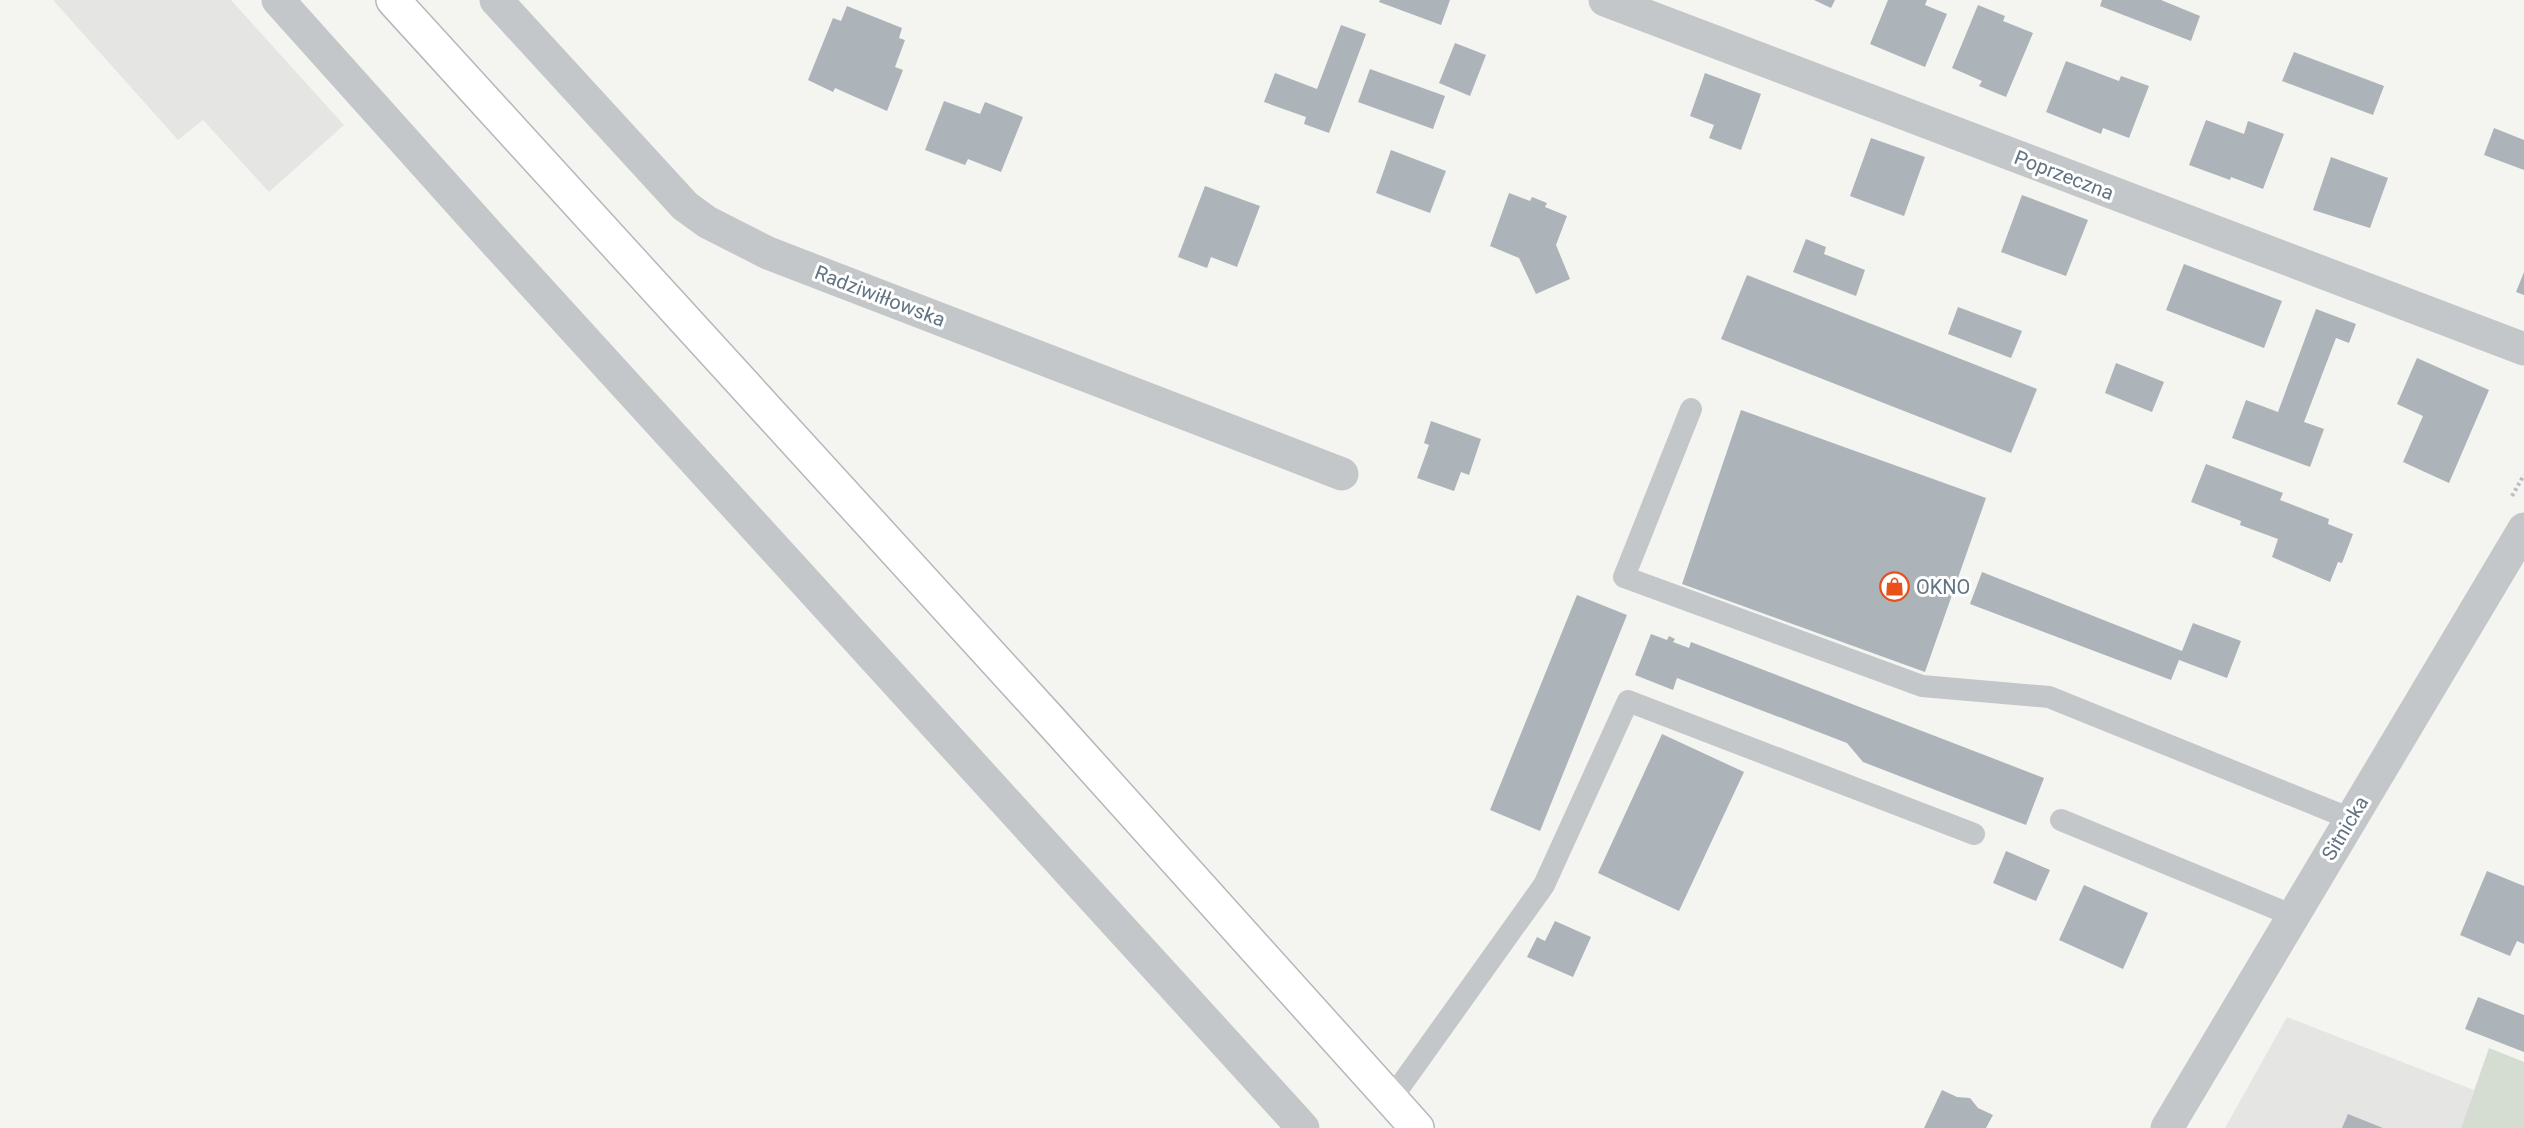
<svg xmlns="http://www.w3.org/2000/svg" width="2524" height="1128" font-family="Roboto,sans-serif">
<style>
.built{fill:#e5e6e4}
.green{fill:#d5dcd1}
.building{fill:#acb3b9}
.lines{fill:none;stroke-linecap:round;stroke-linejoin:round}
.primary-casing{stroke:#b4b8bc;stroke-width:36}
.path{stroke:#bbbdbf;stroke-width:4;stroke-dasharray:3 3;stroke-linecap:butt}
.service{stroke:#c4c7ca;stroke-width:22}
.minor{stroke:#c4c7ca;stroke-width:33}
.tertiary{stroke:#c4c7ca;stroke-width:33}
.primary{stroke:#fff;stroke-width:33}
.labels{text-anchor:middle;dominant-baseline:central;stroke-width:6;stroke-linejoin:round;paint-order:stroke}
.street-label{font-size:20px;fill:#627382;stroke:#fff}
.poi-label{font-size:20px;fill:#627382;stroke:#fff;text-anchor:start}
</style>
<rect width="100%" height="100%" fill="#f4f5f0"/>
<!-- built -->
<g class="built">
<polygon points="53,0 231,0 344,125 269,192 203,120 178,140"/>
<polygon points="2287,1017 2474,1090 2461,1128 2225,1128"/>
</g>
<!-- green -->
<polygon class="green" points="2489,1048 2524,1062 2524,1128 2461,1128"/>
<!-- building -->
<g class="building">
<polygon points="1380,0 1450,0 1441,25 1379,2"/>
<polygon points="1814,0 1835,0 1831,8"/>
<polygon points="1888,0 1927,0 1925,5 1947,14 1925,67 1870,44"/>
<polygon points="2102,0 2161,0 2200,16 2191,41 2100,6"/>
<polygon points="1978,5 2005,16 2003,21 2033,33 2006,97 1979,86 1982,81 1952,68"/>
<polygon points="847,6 902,28 899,38 905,40 895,67 903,70 887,111 835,88 833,92 808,80 833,18 841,21"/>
<polygon points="1341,25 1366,34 1329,133 1304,124 1306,117 1264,102 1275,73 1317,89"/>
<polygon points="1455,43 1486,55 1470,96 1439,83"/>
<polygon points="2294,52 2384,86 2373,115 2282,81"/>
<polygon points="2066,61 2119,81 2121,76 2149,86 2129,138 2103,128 2101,134 2046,112"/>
<polygon points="1370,69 1445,96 1433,129 1358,102"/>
<polygon points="1705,73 1761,94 1741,150 1709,138 1714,125 1690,116"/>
<polygon points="944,101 980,114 985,102 1023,117 1001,172 968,159 965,165 925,150"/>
<polygon points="2206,120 2244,134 2248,121 2284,134 2263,189 2231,177 2230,180 2189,165"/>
<polygon points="2494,128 2524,140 2524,170 2484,155"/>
<polygon points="1871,138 1925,157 1904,216 1850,196"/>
<polygon points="1391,150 1446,171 1430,213 1376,193"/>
<polygon points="2331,157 2388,178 2370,228 2313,210"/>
<polygon points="1205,186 1260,206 1237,267 1211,257 1207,268 1178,257"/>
<polygon points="1509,193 1530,201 1532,197 1547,203 1545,207 1567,216 1556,245 1570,279 1536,294 1519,258 1490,246"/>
<polygon points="2022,195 2088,220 2066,276 2001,252"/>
<polygon points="1806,239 1826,247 1824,254 1865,270 1856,296 1793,272"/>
<polygon points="2184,264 2282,301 2264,348 2166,310"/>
<polygon points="2524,272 2524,295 2516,292"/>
<polygon points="1747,275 2037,389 2011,453 1721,339"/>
<polygon points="1958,307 2022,331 2011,358 1948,334"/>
<polygon points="2316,309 2356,324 2349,343 2336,338 2304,422 2324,429 2310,467 2232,438 2246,400 2278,412"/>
<polygon points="2417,358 2489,390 2449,483 2403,462 2423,416 2397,404"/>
<polygon points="2116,363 2164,382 2152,412 2105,393"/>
<polygon points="1741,410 1986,498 1925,672 1682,584"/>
<polygon points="1431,421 1481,439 1469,475 1461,472 1454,491 1417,478 1429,445 1424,443"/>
<polygon points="2206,464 2283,493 2280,500 2329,519 2328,524 2353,534 2342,563 2338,562 2330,582 2272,557 2278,539 2240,525 2241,521 2191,502"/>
<polygon points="1982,572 2182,651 2193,623 2241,641 2227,678 2179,660 2171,680 1970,604"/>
<polygon points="1577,595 1627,615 1540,831 1490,810"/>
<polygon points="1651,634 1667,640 1669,636 1675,639 1673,642 1689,648 1691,642 2044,778 2026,825 1863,762 1847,743 1677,678 1673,690 1635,675"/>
<polygon points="1662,734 1744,772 1679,911 1598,873"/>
<polygon points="2006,851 2050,870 2036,901 1993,883"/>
<polygon points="2487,871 2524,886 2524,944 2517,941 2510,956 2460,935"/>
<polygon points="2084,885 2148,913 2123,969 2059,940"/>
<polygon points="1555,921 1591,937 1573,977 1527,957 1537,937 1545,941"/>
<polygon points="2478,997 2524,1015 2524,1052 2465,1029"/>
<polygon points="1942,1090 1957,1097 1970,1098 1978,1108 1993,1115 1986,1128 1924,1128"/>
<polygon points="2348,1114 2383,1128 2342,1128"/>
</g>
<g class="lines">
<defs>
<polyline id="primary" points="393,0 1050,720 1417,1128"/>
</defs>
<!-- primary casing -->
<use href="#primary" class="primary-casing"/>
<!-- path -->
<polyline class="path" points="2512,496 2524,475"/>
<!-- service -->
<g class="service">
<polyline points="1691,409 1624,577 1922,686 2049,697 2351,819"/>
<polyline points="2061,820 2294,916"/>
<polyline points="1391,1099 1544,885 1628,701 1974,834"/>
</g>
<!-- minor -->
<g class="minor">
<polyline points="278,0 488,234 1303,1128"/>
<polyline points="496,0 685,206 707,222 768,253 1342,474"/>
<polyline points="1605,0 2524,349"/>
</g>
<!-- tertiary -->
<polyline class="tertiary" points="2167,1128 2524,529"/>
<!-- primary -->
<use href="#primary" class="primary"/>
</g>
<!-- icons -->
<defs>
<symbol id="shop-ring" viewBox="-11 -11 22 22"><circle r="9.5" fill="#fff" stroke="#e9511b" stroke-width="1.5"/><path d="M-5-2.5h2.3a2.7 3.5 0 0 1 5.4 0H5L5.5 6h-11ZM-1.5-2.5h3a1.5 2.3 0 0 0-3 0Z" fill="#e9511b"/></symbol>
</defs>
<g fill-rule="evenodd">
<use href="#shop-ring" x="1878" y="570" width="33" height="33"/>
</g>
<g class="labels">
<!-- street labels -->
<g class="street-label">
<text transform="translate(2064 175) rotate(21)">Poprzeczna</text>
<text transform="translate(880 296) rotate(21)">Radziwiłłowska</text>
<text transform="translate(2345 828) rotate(-59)">Sitnicka</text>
</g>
<!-- poi labels -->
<g class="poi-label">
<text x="1916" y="587">OKNO</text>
</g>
</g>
</svg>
